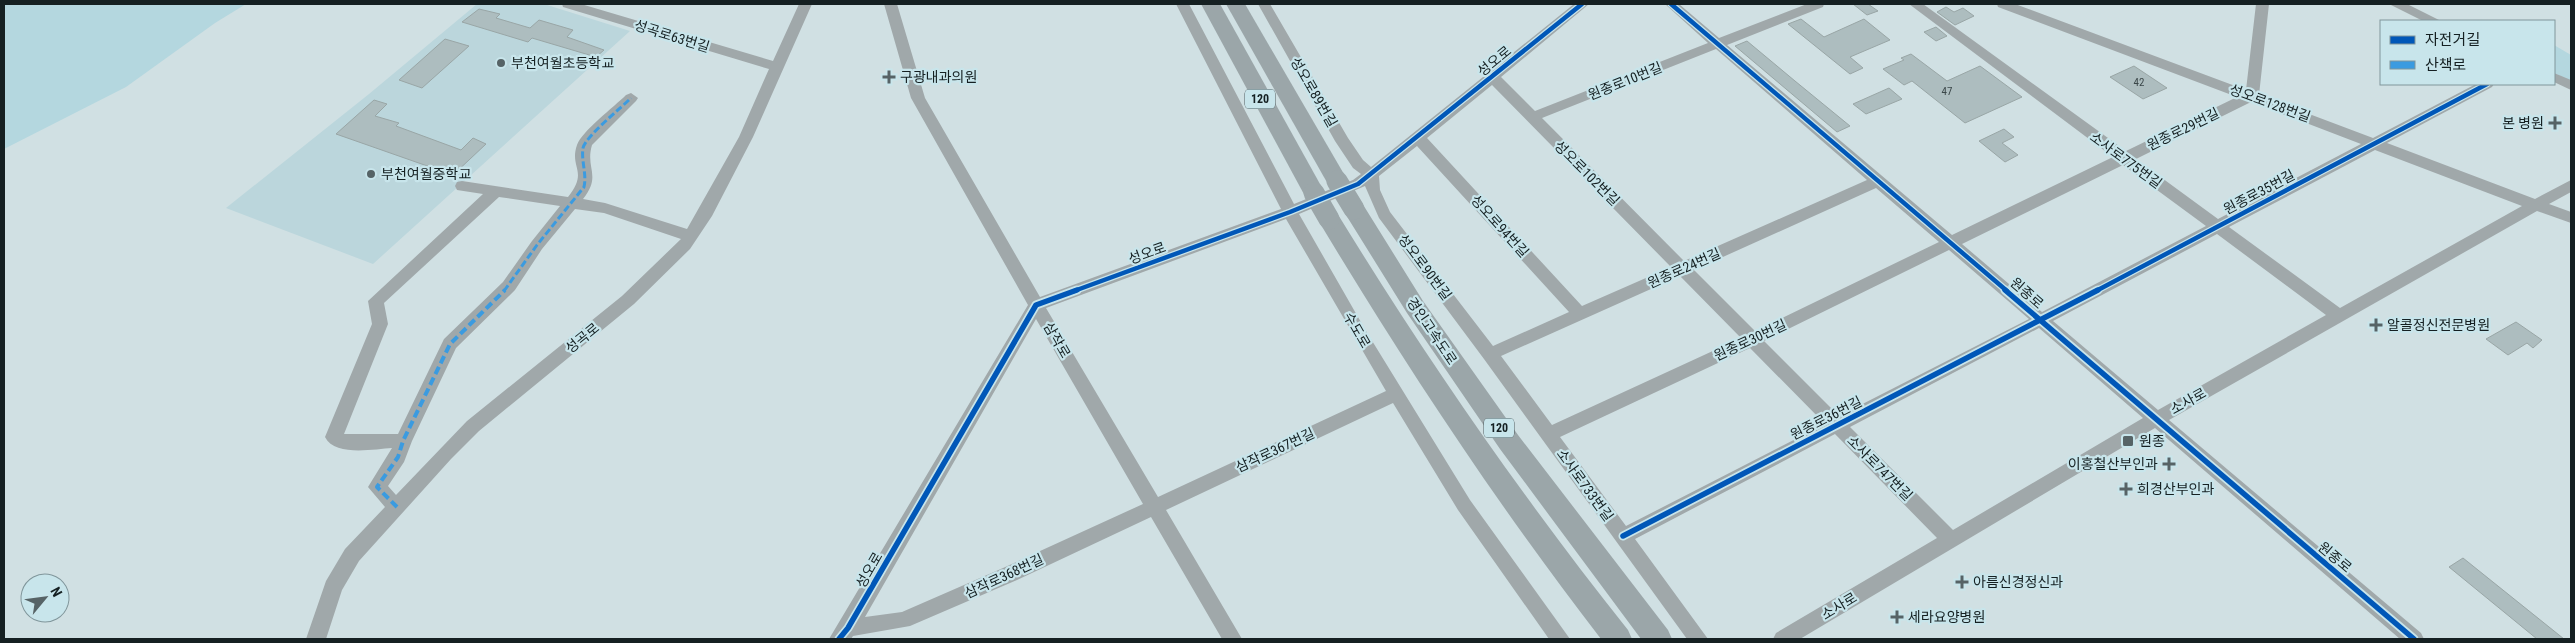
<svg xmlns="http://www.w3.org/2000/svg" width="2575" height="643" font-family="'Roboto Condensed','Noto Sans KR',sans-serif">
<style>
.built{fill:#bbd6dc}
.green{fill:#b4d7df}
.building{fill:#adbdbf;stroke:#99a6a6}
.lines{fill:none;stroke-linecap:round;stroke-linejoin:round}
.minor{fill:#a0a8aa;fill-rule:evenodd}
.highway{fill:#9ba6a9;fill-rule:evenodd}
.highway-bridge{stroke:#9ba6a9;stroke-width:21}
.quiet-far1{stroke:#3b9be0;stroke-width:3;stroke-dasharray:7 3;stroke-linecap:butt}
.quiet{stroke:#3b9be0;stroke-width:4;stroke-dasharray:8 4;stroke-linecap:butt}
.cycleway-far1-casing{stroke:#c8e5eb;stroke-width:7}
.cycleway-casing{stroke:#c8e5eb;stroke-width:9}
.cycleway-far1{stroke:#0057b8;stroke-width:4.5}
.cycleway{stroke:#0057b8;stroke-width:5.5}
.poi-dot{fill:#566366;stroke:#c8e5eb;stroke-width:2}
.labels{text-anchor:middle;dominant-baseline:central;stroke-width:4.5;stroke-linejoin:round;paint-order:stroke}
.number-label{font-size:11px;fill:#3b4749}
.shield{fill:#c8e5eb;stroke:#4b5b5e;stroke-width:1}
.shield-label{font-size:12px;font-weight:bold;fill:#152022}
.street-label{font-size:14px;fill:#152022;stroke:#c8e5eb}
.poi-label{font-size:14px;fill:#152022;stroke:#c8e5eb;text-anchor:start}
</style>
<rect width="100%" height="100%" fill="#d0e0e3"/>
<!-- built -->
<polygon class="built" points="477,4 544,4 630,31 373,264 226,208 369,94"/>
<!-- green -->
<g class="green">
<polygon points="4,4 246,4 215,23 126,87 4,149"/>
<polygon points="2554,45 2571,55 2571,81 2554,73"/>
</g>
<!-- building -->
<g class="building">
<polygon points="1853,4 1868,4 1878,11 1867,15"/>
<polygon points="1946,7 1954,12 1963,8 1974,16 1955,25 1937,12"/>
<polygon points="479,9 500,14 496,18 530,28 539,20 573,30 567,37 604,50 596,57 532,38 528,42 462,22"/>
<polygon points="1801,19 1824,37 1864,19 1890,40 1850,57 1863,68 1850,74 1788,24"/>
<polygon points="1936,27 1947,36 1936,41 1924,32"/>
<polygon points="445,39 469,46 422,88 399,80"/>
<polygon points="1747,41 1795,81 1850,126 1837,132 1735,46"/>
<polygon points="1911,54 1947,81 1980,66 2022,97 1965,123 1912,81 1904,85 1883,69 1904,60 1901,58"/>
<polygon points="2134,66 2167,88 2143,99 2110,77"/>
<polygon points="1889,88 1902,99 1866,114 1853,104"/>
<polygon points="374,100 387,104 375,116 399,123 396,126 461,150 473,138 486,144 453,175 336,134"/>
<polygon points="2004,129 2014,137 2002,143 2018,155 2005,162 1979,141"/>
<polygon points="2516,322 2542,340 2533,348 2527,343 2508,355 2486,339"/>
<polygon points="2463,558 2564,639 2537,639 2449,567"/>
</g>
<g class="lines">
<!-- minor -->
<g class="minor">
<path d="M562,4H581L773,61L799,4H812L753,137L712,216L690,249L634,304L479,431L451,459L359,561L342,590L326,639H306L326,581L345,549L385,507L368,487L392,448C374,449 335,457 325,437L372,324L368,301L483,194L457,190L455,186L457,182L462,181L568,197C589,171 569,168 577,145C582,131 614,107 626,95L631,93L638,98L636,101L592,145C585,169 602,175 583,199L605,203L687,229L739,137L769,69L563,7ZM499,197L560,206L532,241L503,282L444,339L398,434H344L388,324L384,303ZM575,209L604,213L681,239L622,296L467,421L396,495L388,486L404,462L412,441L456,348L515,290L542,249Z"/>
<path d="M884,4H897L925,98L1040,297L1281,209L1176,4H1189L1294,204L1353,180L1361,174L1353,168L1335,141L1258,4H1270L1348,138L1363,160L1371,167L1574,4H1589L1501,77L1535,111L1708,43L1665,4H1679L1719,38L1807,4H1824L1823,7L1727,45L1952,235L2113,157L1909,4H1923L2126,151L2237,97L1998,7L1997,4H2015L2246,90L2256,4H2269L2259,95L2373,138L2476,84H2494L2492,87L2387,143L2535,199L2571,180V192L2549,204L2571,212V223L2537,211L2169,420L2421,633L2424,639H2400L2155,428L1800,639H1773L1776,633L1937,538L1835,434L1635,539L1708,639H1687L1484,359L1379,218L1365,186L1299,214L1366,331L1470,500L1570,639H1549L1458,510L1393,403L1166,510L1242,639H1222L1151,517L1017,580L910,626L853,636L851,639H829L1028,305L911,98ZM1716,49L1867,180L1684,261L1542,118ZM1492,85L1671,267L1582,306L1427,138ZM2251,102L2361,144L2218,219L2136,159ZM1417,146L1569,312L1493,346L1390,212L1380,190L1379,176ZM2375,150L2522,206L2340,308L2229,227ZM2123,165L2206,226L2042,312L1962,244ZM1876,188L1939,242L1755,331L1694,270ZM1286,219L1386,391L1158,497L1046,308ZM2217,234L2326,315L2158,410L2053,321ZM1949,250L2029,319L1839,416L1764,341ZM1680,276L1741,338L1552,425L1501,356ZM1036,319L1143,504L1003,568L902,612L865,617ZM2039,328L2143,418L1953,530L1850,427ZM1750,348L1825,424L1626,526L1560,437Z"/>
<polygon points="2389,4 2407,4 2441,21 2423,21"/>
<polygon points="2554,73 2571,80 2571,90 2554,82"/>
</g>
<!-- highway -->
<g class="highway">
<polygon points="1201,4 1220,4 1325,193 1322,198 1314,201 1306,198"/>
<polygon points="1226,4 1245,4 1348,181 1345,186 1337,189 1329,186"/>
<polygon points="1354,201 1362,203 1423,301 1518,435 1668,630 1672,639 1641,639 1500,449 1407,313 1346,215 1343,209 1346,203"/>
<path d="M1329,211L1337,213C1426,358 1522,497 1628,630L1632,639H1601C1499,507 1407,368 1321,225L1318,219L1321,213Z"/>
</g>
<!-- highway-bridge -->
<g class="highway-bridge">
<polyline points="1337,181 1354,209"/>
<polyline points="1314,193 1329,219"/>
</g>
<!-- quiet-far1 -->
<path class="quiet-far1" d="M504,291L537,245L584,187C587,174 581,161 583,148C586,136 621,108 631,98"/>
<!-- quiet -->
<polyline class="quiet" points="397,507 377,487 398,457 403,441 450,344 505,290"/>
<defs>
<g id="cycleway-far1">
<polyline points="1671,4 2007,291"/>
<polyline points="1074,291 1290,212 1358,184 1582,4"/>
<polyline points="2096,291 2487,84"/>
</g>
<g id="cycleway">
<polyline points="2005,290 2414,639"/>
<polyline points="1623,536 2098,290"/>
<polyline points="839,639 848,628 1036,305 1077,290"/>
</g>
</defs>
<!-- cycleway-far1 casing -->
<use href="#cycleway-far1" class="cycleway-far1-casing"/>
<!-- cycleway casing -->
<use href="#cycleway" class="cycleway-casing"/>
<!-- cycleway-far1 -->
<use href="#cycleway-far1" class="cycleway-far1"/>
<!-- cycleway -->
<use href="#cycleway" class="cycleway"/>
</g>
<!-- markers -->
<g class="poi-dot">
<circle cx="501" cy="63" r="5"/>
<path d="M886.5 69.5h5v5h5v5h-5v5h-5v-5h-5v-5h5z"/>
<path d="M2552.5 115.5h5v5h5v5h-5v5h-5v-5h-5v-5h5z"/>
<circle cx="371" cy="174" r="5"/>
<path d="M2373.5 317.5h5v5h5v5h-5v5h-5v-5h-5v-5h5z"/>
<rect x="2122" y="435" width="12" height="12" rx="2.5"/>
<path d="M2166.5 456.5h5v5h5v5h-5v5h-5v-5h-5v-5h5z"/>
<path d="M2123.5 481.5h5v5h5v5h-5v5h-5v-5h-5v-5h5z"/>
<path d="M1959.5 574.5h5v5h5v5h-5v5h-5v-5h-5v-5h5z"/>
<path d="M1894.5 609.5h5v5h5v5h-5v5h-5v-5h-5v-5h5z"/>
</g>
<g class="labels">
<!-- number labels -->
<g class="number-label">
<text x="2139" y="82">42</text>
<text x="1947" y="91">47</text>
</g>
<!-- shield labels -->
<g class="shield">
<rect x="1245" y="89.5" width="30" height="19" rx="4"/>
<rect x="1484" y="418.5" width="30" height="19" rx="4"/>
</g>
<g class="shield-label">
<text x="1260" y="99">120</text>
<text x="1499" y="428">120</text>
</g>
<!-- street labels -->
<g class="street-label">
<text transform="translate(672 36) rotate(17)">성곡로63번길</text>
<text transform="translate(1494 61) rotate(-39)">성오로</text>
<text transform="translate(1625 81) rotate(-22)">원종로10번길</text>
<text transform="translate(1314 92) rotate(60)">성오로89번길</text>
<text transform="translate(2270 103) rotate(20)">성오로128번길</text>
<text transform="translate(2183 129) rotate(-26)">원종로29번길</text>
<text transform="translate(2126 160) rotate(36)">소사로775번길</text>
<text transform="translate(1587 173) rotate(45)">성오로102번길</text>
<text transform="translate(2259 192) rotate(-28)">원종로35번길</text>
<text transform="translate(1500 226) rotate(48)">성오로94번길</text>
<text transform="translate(1147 253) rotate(-20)">성오로</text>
<text transform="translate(1425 267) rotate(53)">성오로90번길</text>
<text transform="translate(1684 268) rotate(-24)">원종로24번길</text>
<text transform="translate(2027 293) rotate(41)">원종로</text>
<text transform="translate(1357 330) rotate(60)">수도로</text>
<text transform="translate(1432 331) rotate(56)">경인고속도로</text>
<text transform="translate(582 338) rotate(-39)">성곡로</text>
<text transform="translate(1057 340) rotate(60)">삼작로</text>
<text transform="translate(1750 340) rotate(-25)">원종로30번길</text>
<text transform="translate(2188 401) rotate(-29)">소사로</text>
<text transform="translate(1826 418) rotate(-27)">원종로36번길</text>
<text transform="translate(1275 450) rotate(-25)">삼작로367번길</text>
<text transform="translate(1880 468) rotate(45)">소사로747번길</text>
<text transform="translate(1585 485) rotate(54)">소사로733번길</text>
<text transform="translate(2335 557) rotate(40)">원종로</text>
<text transform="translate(869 570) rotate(-60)">성오로</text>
<text transform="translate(1004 576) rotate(-25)">삼작로368번길</text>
<text transform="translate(1839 606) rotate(-31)">소사로</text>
</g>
<!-- poi labels -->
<g class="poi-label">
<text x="511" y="63">부천여월초등학교</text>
<text x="900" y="77">구광내과의원</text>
<text x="2544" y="123" text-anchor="end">본 병원</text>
<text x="381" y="174">부천여월중학교</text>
<text x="2387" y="325">알콜정신전문병원</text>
<text x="2139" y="441">원종</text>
<text x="2158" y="464" text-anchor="end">이홍철산부인과</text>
<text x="2137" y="489">희경산부인과</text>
<text x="1973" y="582">아름신경정신과</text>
<text x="1908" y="617">세라요양병원</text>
</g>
</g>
<!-- border -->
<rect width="2575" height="643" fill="none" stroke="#152022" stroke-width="10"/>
<!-- legend -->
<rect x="2380" y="20" width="175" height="65" fill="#c8e5eb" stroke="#80969b"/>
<rect x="2390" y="36" width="25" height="8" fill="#0057b8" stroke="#80969b"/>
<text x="2425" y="45" font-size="15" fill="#152022">자전거길</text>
<rect x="2390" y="61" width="25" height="8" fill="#3b9be0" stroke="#80969b"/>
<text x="2425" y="70" font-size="15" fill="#152022">산책로</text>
<!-- north arrow -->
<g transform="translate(45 598) rotate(61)"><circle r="24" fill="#c8e5eb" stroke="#80969b"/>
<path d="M0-4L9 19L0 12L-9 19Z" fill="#566366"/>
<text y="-8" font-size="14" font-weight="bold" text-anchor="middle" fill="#152022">N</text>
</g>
</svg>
